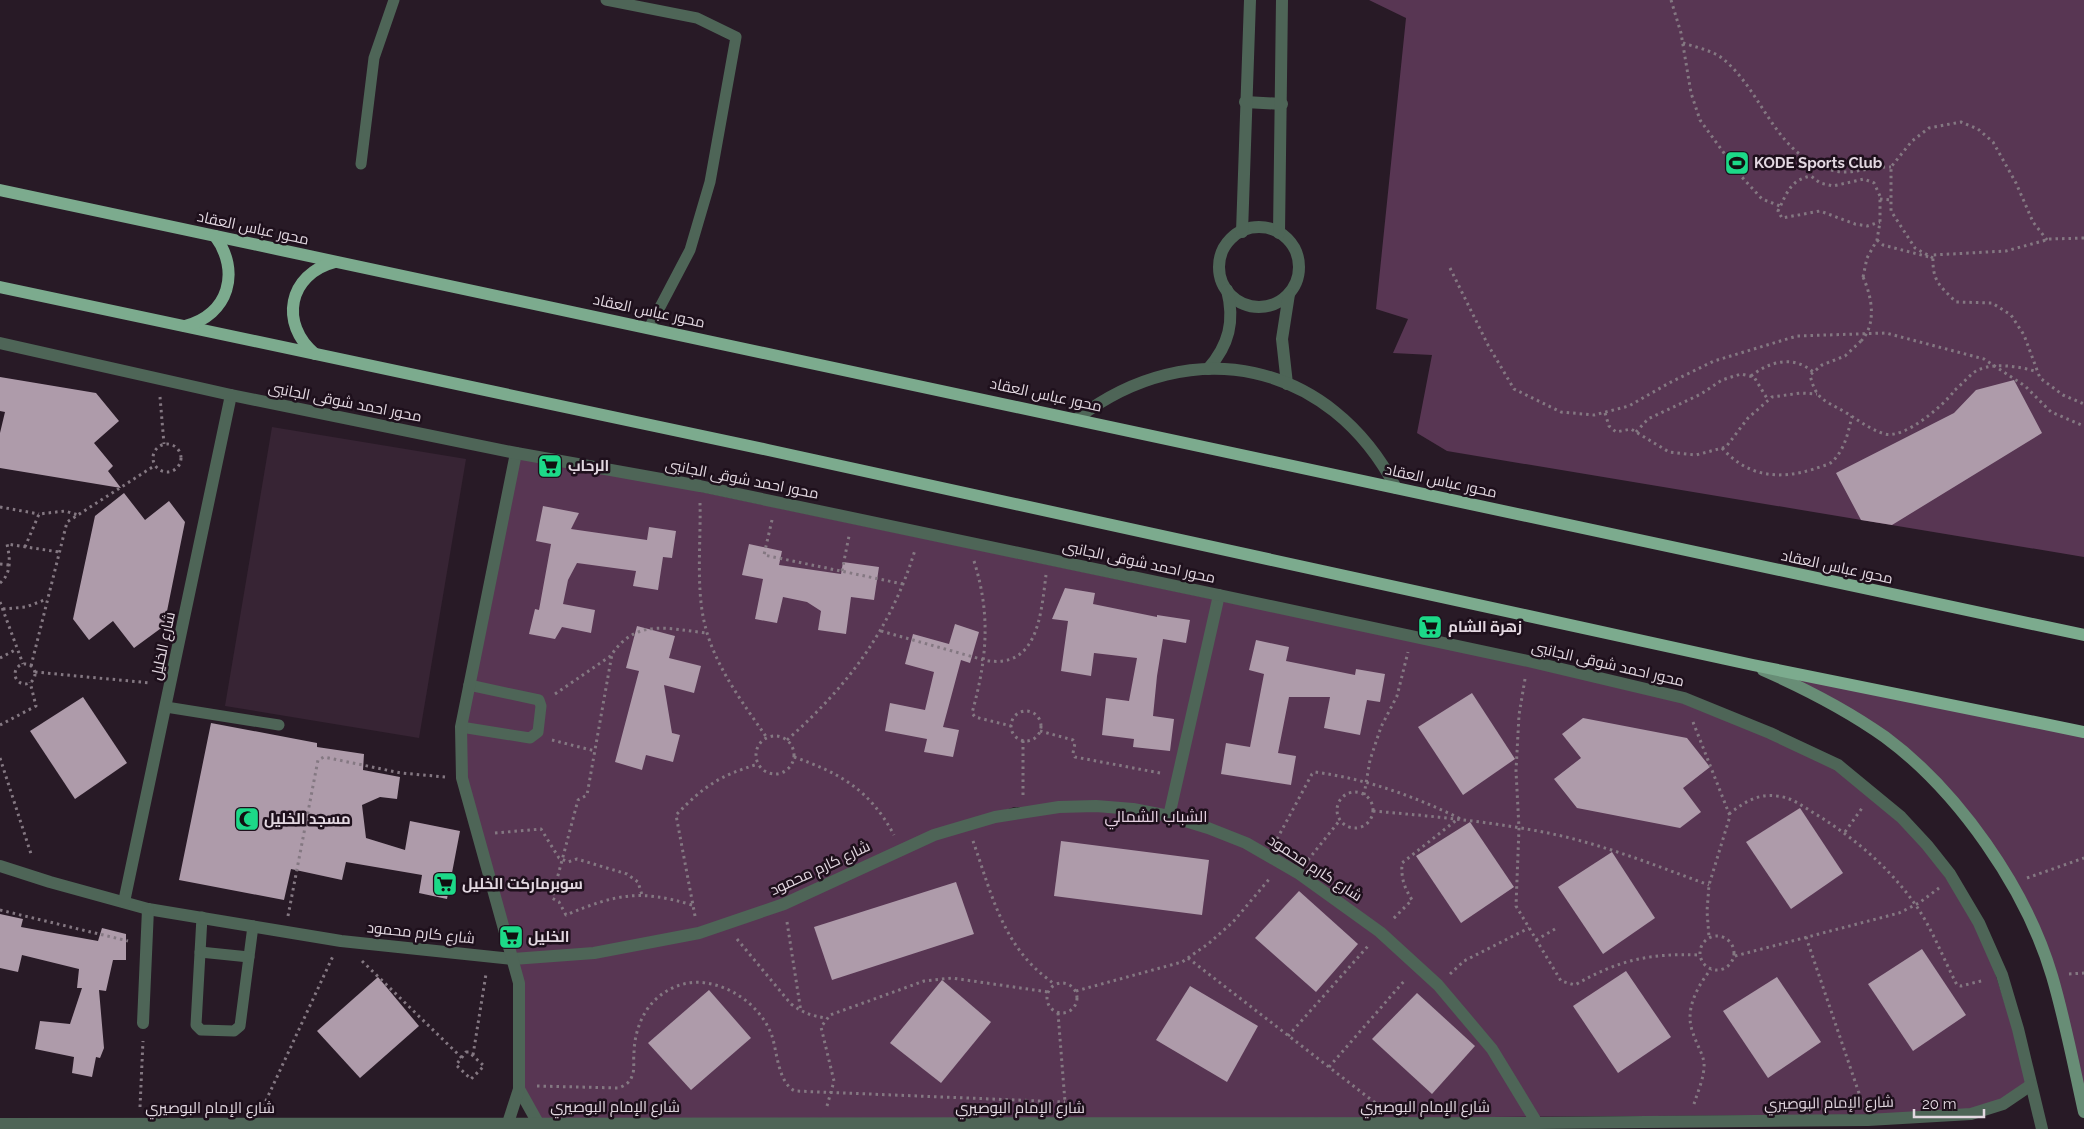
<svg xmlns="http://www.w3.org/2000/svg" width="2084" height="1129" font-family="Raleway,Cairo,sans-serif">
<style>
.built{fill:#372434}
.green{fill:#583653;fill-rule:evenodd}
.building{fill:#ae9baa}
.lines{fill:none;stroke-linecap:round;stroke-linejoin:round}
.path{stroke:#847882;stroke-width:3;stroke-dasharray:2.5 4;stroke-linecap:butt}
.service{stroke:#4e6557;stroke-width:11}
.minor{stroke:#4e6557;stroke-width:12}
.tertiary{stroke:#4e6557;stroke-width:12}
.secondary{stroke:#688d76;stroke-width:12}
.primary{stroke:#7cab8e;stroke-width:12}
.path-bridge{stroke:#847882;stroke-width:3;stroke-dasharray:2.5 4;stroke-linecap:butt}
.labels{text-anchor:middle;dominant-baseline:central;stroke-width:5;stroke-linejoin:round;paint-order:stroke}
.poi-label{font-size:15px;font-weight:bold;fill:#e3d8e1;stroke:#1e101c;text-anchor:start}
.street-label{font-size:15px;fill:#e3d8e1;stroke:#1e101c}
.neighbourhood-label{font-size:16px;fill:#e4d0e0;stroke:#1e101c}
</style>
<rect width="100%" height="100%" fill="#281a26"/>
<!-- built -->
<polygon class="built" points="272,427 466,459 419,738 225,706"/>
<!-- green -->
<g class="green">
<polygon points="1369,0 2084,0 2084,557 1447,451 1417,433 1432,355 1393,353 1408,319 1376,309 1406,18"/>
<path d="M516,453L1684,698L1838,765L1901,817L1979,923L2031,1085L1971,1114L538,1123L519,1089V996L462,778L461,727ZM1014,807H1054L974,821Z"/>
<polygon points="1753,665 2084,731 2084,1112 2051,975 1990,847 1886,738"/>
</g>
<!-- building -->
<g class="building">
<polygon points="0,377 96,393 119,421 94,443 113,466 108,471 121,488 0,468 0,433 5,412 0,411"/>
<polygon points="2014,380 2042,433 1892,525 1861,520 1836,473 1954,413 1976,390"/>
<polygon points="124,493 145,520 169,501 185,522 164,626 134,648 113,621 89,640 73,619 95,516"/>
<polygon points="543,506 579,513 571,529 647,540 649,527 676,531 672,558 663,557 658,590 633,586 636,571 577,563 568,580 563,604 595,610 591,633 562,627 555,639 529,634 535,609 539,610 551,544 536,541"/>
<polygon points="749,544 782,551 779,565 841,574 843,562 879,567 874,600 851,597 846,634 818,630 821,611 807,602 783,597 777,623 755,619 763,579 742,575"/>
<polygon points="1065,588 1095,593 1093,604 1157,617 1157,615 1190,620 1186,643 1163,639 1157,676 1153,716 1174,719 1170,751 1133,747 1134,739 1102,735 1106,698 1129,701 1137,658 1094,653 1091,676 1061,671 1068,621 1052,619"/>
<polygon points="955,624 979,632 970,663 961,660 943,727 959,730 953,757 924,752 927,739 885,731 890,703 925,710 934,672 905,664 913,634 949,644"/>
<polygon points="637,626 675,636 669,658 701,666 694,693 664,685 672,733 680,735 673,762 646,755 642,770 615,762 639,671 626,668"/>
<polygon points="1256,640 1289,647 1286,661 1355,675 1356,669 1385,674 1380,702 1367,700 1360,735 1324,728 1330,697 1289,697 1278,753 1296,756 1291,785 1221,774 1226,743 1250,747 1264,674 1249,670"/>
<polygon points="1472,693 1515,759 1463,795 1418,727"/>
<polygon points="83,697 127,763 75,799 30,731"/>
<polygon points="1583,718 1687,738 1710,767 1683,788 1701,812 1680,828 1577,808 1554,779 1581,758 1562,734"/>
<polygon points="211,723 317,743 317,747 364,754 363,770 400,777 397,799 380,797 362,805 366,838 405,850 410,821 460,831 447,899 419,893 422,875 346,862 342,880 291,869 284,900 179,880"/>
<polygon points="1800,808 1843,873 1791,909 1746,842"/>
<polygon points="1470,822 1514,887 1461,923 1416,856"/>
<polygon points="1061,841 1209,860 1202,915 1054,896"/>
<polygon points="1612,852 1655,918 1603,954 1558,887"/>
<polygon points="956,882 974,934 832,980 814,927"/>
<polygon points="1299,891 1358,944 1316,992 1255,938"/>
<polygon points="0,914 23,919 21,927 98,941 102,928 126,934 126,960 113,960 106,991 99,990 104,1048 100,1058 96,1057 92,1077 72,1073 74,1057 35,1049 40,1021 70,1024 82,988 77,988 79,969 22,955 18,972 0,968"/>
<polygon points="1922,949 1966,1015 1913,1051 1868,984"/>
<polygon points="1626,971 1671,1037 1618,1073 1573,1006"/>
<polygon points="378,977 419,1026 360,1078 317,1031"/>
<polygon points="1777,977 1821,1042 1768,1078 1723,1011"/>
<polygon points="942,980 991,1022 941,1083 890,1043"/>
<polygon points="1190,986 1258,1026 1227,1082 1156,1040"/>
<polygon points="709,990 751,1038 691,1090 648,1043"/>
<polygon points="1417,993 1475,1046 1432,1094 1372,1039"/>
</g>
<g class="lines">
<!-- path -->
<g class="path">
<polyline points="1671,0 1681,33 1691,93 1700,120 1740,175 1762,199 1780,206"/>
<path d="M1683,43C1695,47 1711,50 1722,58C1764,92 1774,155 1831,170C1851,176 1871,166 1891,167"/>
<polyline points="1880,199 1891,200"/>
<path d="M2084,238L2050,239L2006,251L1933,255C1932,281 1939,285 1956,302L1992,303L2011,315L2024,335L2040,378L2063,395L2084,404"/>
<polyline points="1877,240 1883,245 1929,257"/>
<polyline points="1933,258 1915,248 1891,211 1891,167 1912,141 1929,128 1961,122 1978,129 1993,142 2016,183 2033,222 2047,240"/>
<polyline points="1450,268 1488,345 1514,389 1561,412 1594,415 1629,406 1669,383 1714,361 1797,336 1886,333 1984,359 2025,386 2051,412 2084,426"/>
<path d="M1863,277L1867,258L1877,240L1880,222V196L1874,183L1864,179L1833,186L1820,183L1811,176C1790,180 1787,193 1778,211L1782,218L1820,211L1855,224L1867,226L1880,222"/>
<path d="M1861,341L1845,356L1822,365L1810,375C1816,400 1824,400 1845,412C1858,420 1869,429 1885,434C1905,439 1944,405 1955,390"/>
<path d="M1751,376C1770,361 1794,355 1813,372"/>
<polyline points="160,397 164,444"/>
<polyline points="1605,413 1609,426 1616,432 1631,429 1669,452 1696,455 1726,447 1748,418 1772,397 1801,393 1817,394"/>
<polyline points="1636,432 1648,419 1701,394 1722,380 1741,374 1754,377 1768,400"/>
<circle cx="167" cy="458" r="14"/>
<path d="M1722,448C1748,477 1779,480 1814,469C1819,467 1828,465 1832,462C1845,449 1848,433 1852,416"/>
<path d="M700,503C701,540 696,585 704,621C713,664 743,703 767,738"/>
<polyline points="0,507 39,514"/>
<polyline points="772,520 764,555 903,584"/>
<polyline points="25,547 39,514 65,511 78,515"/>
<path d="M974,561C991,615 987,659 972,713L975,717L1011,726"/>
<polyline points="0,564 9,565"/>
<polyline points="842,571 849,536"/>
<path d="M0,583C12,573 10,558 7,544L59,552"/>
<polyline points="0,602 23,664"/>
<polyline points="3,609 26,607 47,599"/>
<path d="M881,631L984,660C1038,671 1041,614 1046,575"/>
<polyline points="0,658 17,649"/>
<circle cx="25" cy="674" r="10"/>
<polyline points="31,666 67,522 154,466"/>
<polyline points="35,672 151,683"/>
<path d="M1525,679L1519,715L1516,771L1519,828L1516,906L1561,981L1575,985C1618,960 1650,953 1700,955"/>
<polyline points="555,694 612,655"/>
<circle cx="1026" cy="726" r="15"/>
<polyline points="1693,722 1730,816 1709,885 1707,911 1709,937"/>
<polyline points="0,725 36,706 30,682"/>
<polyline points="1040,731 1073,740 1075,743 1073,753 1075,757 1160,773"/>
<circle cx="775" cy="755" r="19"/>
<polyline points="552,740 595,751"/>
<path d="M787,740C848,686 891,629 915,550"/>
<path d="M794,757C840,773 870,790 894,835"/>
<polyline points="0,758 32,857"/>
<circle cx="1355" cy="810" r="18"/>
<polyline points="1023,795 1023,740"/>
<polyline points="1364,795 1370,760 1381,727 1397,696 1408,652"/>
<path d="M1373,811C1430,816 1486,821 1543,832C1600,843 1654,865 1709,885"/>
<path d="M1729,814C1743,803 1758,793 1777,796C1791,797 1802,806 1814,813C1853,837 1888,866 1915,904C1932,928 1943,958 1957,985L1961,986L1985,980"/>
<polyline points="1845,832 1862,808"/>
<polyline points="495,833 541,829 559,858 568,862 577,859 627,874 638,882 642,895"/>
<path d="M1277,839L1312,774L1315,772C1367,779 1413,796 1459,818L1402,863C1401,878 1404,887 1412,900L1392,920"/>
<path d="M973,841C988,883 999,931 1031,964C1038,972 1047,978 1054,984"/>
<polyline points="1308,860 1340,820"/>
<polyline points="2027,878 2084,858"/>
<path d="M692,905C640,889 616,894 566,915L559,902L552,898L578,800L587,795L612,654C637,618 668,629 707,633"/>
<polyline points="0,910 128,941"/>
<polyline points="288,916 318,760 324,757 401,773 445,777"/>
<path d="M695,916L676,815C704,786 719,776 758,764"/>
<polyline points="787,922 801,1012"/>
<circle cx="1717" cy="953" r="17"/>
<polyline points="1806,937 1862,1102"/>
<path d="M737,939L791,1004C803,1013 812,1016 826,1018"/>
<polyline points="1536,940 1555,929"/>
<polyline points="1735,956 1899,913 1919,903 1939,888"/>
<polyline points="1188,958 1378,1105"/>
<polyline points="362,961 462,1058"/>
<polyline points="1450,974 1464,961 1529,928"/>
<polyline points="2069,974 2084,973"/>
<circle cx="1062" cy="998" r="15"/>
<polyline points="1076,991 1182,962 1208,944 1233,922 1271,877"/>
<polyline points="1058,1013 1065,1102"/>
<polyline points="1288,1036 1369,945"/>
<polygon points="466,1052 469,1052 484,1066 471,1079 456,1065"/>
<polyline points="473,1055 486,974"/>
<polyline points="1329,1067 1405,980"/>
<path d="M537,1086L618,1088C624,1086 630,1083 632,1076C635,1070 633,1060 634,1054C634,1035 641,1014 654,1001C668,987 687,980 706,983C734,987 762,1008 772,1036C777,1051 778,1083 795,1091L1065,1102"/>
<path d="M1694,1104C1698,1091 1705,1076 1704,1062C1702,1052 1696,1043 1693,1033C1684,1010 1697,987 1711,969"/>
<polyline points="827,1106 834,1081 821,1027 830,1015 924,981 952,978 1048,992"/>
<polyline points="140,1107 143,1041"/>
<polyline points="263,1107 333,956"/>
</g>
<!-- service -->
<g class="service">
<polyline points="606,0 697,18 736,37 710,182 690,250 649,328"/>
<polyline points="361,164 374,58 394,0"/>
<polyline points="166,707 279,725"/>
<polyline points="461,727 530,738 538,732 541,706 539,700 469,685"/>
<polyline points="202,917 196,1025 201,1030 234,1031 240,1026 253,926"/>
<polyline points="200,952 249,957"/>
</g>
<!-- minor -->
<g class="minor">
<polyline points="1245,102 1282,104"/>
<circle cx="1259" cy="267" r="40"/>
<polyline points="1242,232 1250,0"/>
<polyline points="1279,233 1282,0"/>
<path d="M1208,369C1229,345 1235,321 1227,290"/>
<polyline points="1287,384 1282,339 1289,294"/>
<path d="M1078,418C1191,332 1330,361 1396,488"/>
<polyline points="1169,816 1219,595"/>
<polyline points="0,866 50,882 148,909 341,941 513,959 594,953 699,933 784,904 934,835 995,817 1059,807 1096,806 1133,809 1169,816 1208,828 1246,843 1298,873 1380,932 1438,985 1492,1049 1537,1123"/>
<polyline points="124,902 231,395"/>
<polyline points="143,1023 148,909"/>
<polyline points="519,1089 538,1123"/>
<polyline points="508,1123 519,1089 519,983 462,778 461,727 516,453"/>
</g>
<!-- tertiary -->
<g class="tertiary">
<polyline points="0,343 231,395 516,453 700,486 1219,595 1528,661 1684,698 1770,733 1838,765 1901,817 1927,845 1950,874 1979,923 2002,975 2018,1029 2042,1129"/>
<polyline points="0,1124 1537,1123 1868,1120 1971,1114 2003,1104 2031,1085"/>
</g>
<!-- secondary -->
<path class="secondary" d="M1763,670C1806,689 1847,710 1885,737C1958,791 2026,888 2052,976C2065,1020 2074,1067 2084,1112"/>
<!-- primary -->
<g class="primary">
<polyline points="0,190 2084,635"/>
<polyline points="0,287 768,450 1753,665 2084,732"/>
<path d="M185,326C229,315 241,271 215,236"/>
<path d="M315,354C279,324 288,274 335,262"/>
</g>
<!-- path-bridge -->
<g class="path-bridge">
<path d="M1861,341C1877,324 1872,297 1863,277"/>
<path d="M1955,390C1961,385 1966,379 1972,374C1986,361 2021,366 2037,372"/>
</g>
</g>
<!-- icons -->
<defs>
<symbol id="stadium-square" viewBox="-11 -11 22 22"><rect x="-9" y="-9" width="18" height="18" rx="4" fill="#1cd988" stroke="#1e101c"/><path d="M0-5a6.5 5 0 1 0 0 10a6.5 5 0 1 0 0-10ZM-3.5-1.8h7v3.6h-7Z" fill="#111"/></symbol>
<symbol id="supermarket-square" viewBox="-11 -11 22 22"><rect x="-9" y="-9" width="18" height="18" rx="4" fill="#1cd988" stroke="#1e101c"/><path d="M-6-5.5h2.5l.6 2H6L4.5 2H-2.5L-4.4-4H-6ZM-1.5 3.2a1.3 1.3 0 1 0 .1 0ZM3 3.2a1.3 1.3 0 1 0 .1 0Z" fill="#111"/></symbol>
<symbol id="mosque-square" viewBox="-11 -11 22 22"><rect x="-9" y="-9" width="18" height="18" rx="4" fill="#1cd988" stroke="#1e101c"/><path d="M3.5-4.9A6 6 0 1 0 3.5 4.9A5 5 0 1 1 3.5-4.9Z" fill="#111"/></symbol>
</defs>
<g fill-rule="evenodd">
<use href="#stadium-square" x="1723" y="149" width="28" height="28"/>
<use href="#supermarket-square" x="536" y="452" width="28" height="28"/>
<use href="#supermarket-square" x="1416" y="613" width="28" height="28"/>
<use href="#mosque-square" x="233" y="805" width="28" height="28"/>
<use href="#supermarket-square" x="431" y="870" width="28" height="28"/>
<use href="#supermarket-square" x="497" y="923" width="28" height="28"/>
</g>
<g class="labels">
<!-- poi labels -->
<g class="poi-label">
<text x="1754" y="163">KODE Sports Club</text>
<text x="568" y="466">الرحاب</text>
<text x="1448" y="627">زهرة الشام</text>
<text x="264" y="819">مسجد الخليل</text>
<text x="462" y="884">سوبرماركت الخليل</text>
<text x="528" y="937">الخليل</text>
</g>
<!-- street labels -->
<g class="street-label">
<text transform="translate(253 228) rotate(12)">محور عباس العقاد</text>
<text transform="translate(649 311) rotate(12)">محور عباس العقاد</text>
<text transform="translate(1046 395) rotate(12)">محور عباس العقاد</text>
<text transform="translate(345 402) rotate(11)">محور احمد شوقى الجانبى</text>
<text transform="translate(742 479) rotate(11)">محور احمد شوقى الجانبى</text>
<text transform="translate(1441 481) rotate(12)">محور عباس العقاد</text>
<text transform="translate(1139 562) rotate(12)">محور احمد شوقى الجانبى</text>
<text transform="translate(1837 567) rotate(12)">محور عباس العقاد</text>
<text transform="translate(163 646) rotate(-78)">شارع الخليل</text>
<text transform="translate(1608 664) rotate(13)">محور احمد شوقى الجانبى</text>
<text transform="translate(820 868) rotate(-25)">شارع كارم محمود</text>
<text transform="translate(1315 868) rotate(33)">شارع كارم محمود</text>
<text transform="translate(421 933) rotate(6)">شارع كارم محمود</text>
<text transform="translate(1829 1103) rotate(-1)">شارع الإمام البوصيري</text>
<text x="615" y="1107">شارع الإمام البوصيري</text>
<text x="1425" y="1107">شارع الإمام البوصيري</text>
<text x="210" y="1108">شارع الإمام البوصيري</text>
<text x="1020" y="1108">شارع الإمام البوصيري</text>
</g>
<!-- neighbourhood labels -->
<g class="neighbourhood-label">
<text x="1156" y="816">الشباب الشمالي</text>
</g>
</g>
<!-- scale -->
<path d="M1914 1109v8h70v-8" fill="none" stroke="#e3d8e1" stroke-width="2.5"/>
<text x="1922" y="1109" font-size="15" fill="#e3d8e1" stroke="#1e101c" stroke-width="4" paint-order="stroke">20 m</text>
</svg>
